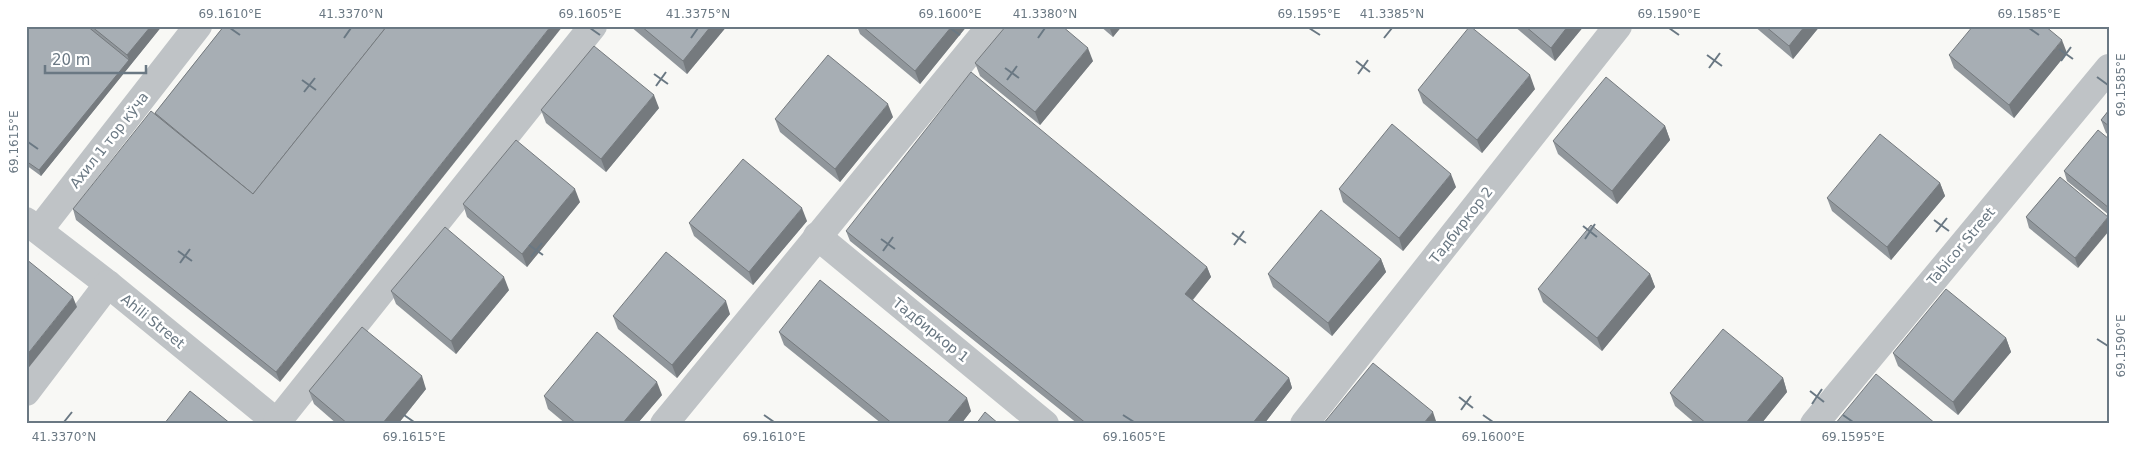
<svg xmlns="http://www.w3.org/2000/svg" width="2135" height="450" font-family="'DejaVu Sans',sans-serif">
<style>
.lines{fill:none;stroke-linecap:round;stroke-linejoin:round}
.street{stroke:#bfc3c6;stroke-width:28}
.wall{fill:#90969b}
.shaded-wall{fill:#757a7e}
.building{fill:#a7aeb4;stroke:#757a7e}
.ticks{fill:none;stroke:#6a7883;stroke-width:2}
.labels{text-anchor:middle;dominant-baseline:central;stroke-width:5;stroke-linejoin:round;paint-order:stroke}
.street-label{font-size:14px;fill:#6a7883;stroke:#fff}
.neatline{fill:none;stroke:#6a7883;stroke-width:2}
.ticks-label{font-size:12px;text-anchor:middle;fill:#6a7883}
</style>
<rect width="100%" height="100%" fill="#f8f8f5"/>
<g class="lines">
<!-- street -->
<g class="street">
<polyline points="26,221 108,284 279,424"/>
<polyline points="39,230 198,26"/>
<polyline points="817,236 1045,424"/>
<polyline points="26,392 108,284"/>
<polyline points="277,422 593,26"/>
<polyline points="664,424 991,26"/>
<polyline points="1304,424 1618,26"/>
<polyline points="1814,424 2109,68"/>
</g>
</g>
<!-- wall -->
<g class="wall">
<polygon points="26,26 162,26 41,176 26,165"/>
<polygon points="224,26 280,382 76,220 73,209 155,113"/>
<polygon points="630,26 727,26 687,74"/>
<polygon points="857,26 967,26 920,84 860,34"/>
<polygon points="1100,26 1122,26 1113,37"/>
<polygon points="1514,26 1584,26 1555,61"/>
<polygon points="1754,26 1820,26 1793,59"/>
<polygon points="2067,53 2014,118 1954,68 1949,55"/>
<polygon points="1093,61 1040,125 980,76 975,63"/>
<polygon points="1535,89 1482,153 1423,103 1418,90"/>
<polygon points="659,108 606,172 546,123 541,110"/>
<polygon points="2109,110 2109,135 2106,133 2101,120"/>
<polygon points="893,117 840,182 780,132 775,119"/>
<polygon points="1665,126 1670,140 1617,204 1558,154 1553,141"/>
<polygon points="2109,139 2109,215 2067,181 2064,171"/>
<polygon points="2060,177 2078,268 2029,228 2026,217"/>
<polygon points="1940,183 1945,196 1891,260 1832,211 1827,198"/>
<polygon points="1456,187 1403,251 1343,202 1339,189"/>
<polygon points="580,202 527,267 467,217 463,204"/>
<polygon points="807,221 753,285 694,236 689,223"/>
<polygon points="846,231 1207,267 1211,277 1193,300 1289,378 1292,388 1264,424 1078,424 850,241"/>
<polygon points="1381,259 1386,272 1332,336 1273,287 1268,274"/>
<polygon points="1650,274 1655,287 1602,351 1543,302 1538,289"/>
<polygon points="509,290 456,354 396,304 391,291"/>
<polygon points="730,314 677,378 618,329 613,316"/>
<polygon points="779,332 971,411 961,424 882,424 784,345"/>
<polygon points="2006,338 2011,352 1958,415 1898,366 1893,353"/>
<polygon points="1783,378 1787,392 1761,424 1696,424 1675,406 1670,393"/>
<polygon points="426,389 398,424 337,424 314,404 309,391"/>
<polygon points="662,395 637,424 566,424 548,409 544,396"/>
</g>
<!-- shaded-wall -->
<g class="shaded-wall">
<polygon points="151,26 162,26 41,176 39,170 129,60 127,55"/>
<polygon points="551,26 563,26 280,382 276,372"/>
<polygon points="711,26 727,26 687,74 683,61"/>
<polygon points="952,26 967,26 920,84 915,71"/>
<polygon points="1109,26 1122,26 1113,37"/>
<polygon points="1568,26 1584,26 1555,61 1551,48"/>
<polygon points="1805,26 1820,26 1793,59 1789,46"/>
<polygon points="2062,40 2067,53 2014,118 2009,105"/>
<polygon points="1088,48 1093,61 1040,125 1035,112"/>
<polygon points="1530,75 1535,89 1482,153 1477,140"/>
<polygon points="654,95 659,108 606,172 601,159"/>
<polygon points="888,104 893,117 840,182 835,169"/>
<polygon points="1665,126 1670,140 1617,204 1612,191"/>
<polygon points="1451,174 1456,187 1403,251 1399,238"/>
<polygon points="1940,183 1945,196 1891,260 1887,247"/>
<polygon points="575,189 580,202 527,267 522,254"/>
<polygon points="802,208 807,221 753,285 749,272"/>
<polygon points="2108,217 2109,231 2078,268 2075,258"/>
<polygon points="1381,259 1386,272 1332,336 1328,323"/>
<polygon points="1207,267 1211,277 1189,304 1185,294"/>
<polygon points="1650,274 1655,287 1602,351 1597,338"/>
<polygon points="504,277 509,290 456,354 451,341"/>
<polygon points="73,297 77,307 26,371 26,356"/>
<polygon points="726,301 730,314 677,378 672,365"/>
<polygon points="2006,338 2011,352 1958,415 1953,402"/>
<polygon points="422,376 426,389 398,424 382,424"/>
<polygon points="1289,378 1292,388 1264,424 1252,424"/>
<polygon points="1783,378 1787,392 1761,424 1745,424"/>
<polygon points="657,382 662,395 637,424 622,424"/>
<polygon points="967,398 971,411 961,424 946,424"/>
<polygon points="1433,412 1437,424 1423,424"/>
</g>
<!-- building -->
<g class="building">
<polygon points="26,26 87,26 129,60 39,170 26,161"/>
<polygon points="91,26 151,26 127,55"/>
<polygon points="224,26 387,26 253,194 155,113"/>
<polygon points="387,26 551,26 276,372 73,209 151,111 253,194"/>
<polygon points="641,26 711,26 683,61"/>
<polygon points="862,26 952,26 915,71"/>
<polygon points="1006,26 1062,26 1088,48 1035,112 975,63"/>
<polygon points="1470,26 1530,75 1477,140 1418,90"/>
<polygon points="1525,26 1568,26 1551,48"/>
<polygon points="1765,26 1805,26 1789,46"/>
<polygon points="1973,26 2045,26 2062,40 2009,105 1949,55"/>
<polygon points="594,46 654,95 601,159 541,110"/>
<polygon points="828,55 888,104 835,169 775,119"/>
<polygon points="971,72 1207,267 1185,294 1289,378 1252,424 1087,424 846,231"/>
<polygon points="1606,77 1665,126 1612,191 1553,141"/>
<polygon points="2109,110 2109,126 2101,120"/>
<polygon points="1392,124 1451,174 1399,238 1339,189"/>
<polygon points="2098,130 2109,139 2109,208 2064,171"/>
<polygon points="1880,134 1940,183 1887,247 1827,198"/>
<polygon points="516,140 575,189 522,254 463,204"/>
<polygon points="743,159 802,208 749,272 689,223"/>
<polygon points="2060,177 2108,217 2075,258 2026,217"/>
<polygon points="1321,210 1381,259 1328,323 1268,274"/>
<polygon points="1591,225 1650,274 1597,338 1538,289"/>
<polygon points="445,227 504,277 451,341 391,291"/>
<polygon points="666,252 726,301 672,365 613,316"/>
<polygon points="26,259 73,297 26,356"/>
<polygon points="820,280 967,398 946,424 893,424 779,332"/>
<polygon points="1946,289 2006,338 1953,402 1893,353"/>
<polygon points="362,327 422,376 382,424 348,424 309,391"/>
<polygon points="1723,329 1783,378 1745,424 1707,424 1670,393"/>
<polygon points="597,332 657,382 622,424 577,424 544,396"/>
<polygon points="1373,363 1433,412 1423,424 1323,424"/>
<polygon points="1876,374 1936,424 1835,424"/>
<polygon points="190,391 231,424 164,424"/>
<polygon points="985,412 999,424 976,424"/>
</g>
<!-- ticks -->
<path class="ticks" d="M230,28L240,35M590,28L600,35M950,28L960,35M1309,28L1320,35M1669,28L1679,35M2029,28L2039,35M344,38L351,28M691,38L698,28M1038,38L1045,28M1384,38L1392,28M2059,49L2073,59M1707,55L1722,66M1356,61L1370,72M2061,61L2071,47M1005,68L1019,78M1709,68L1720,53M654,74L668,84M1358,74L1368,60M2097,77L2108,85M302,80L316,90M1007,80L1017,66M656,86L666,72M304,92L315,78M28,142L38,149M1934,220L1949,231M1583,226L1597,237M1936,232L1947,218M1232,233L1246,243M881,239L895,249M1585,239L1595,224M529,245L543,255M1234,245L1244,231M178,251L192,261M883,251L893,237M531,257L542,243M180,263L190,249M2097,339L2108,346M1810,391L1824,402M1459,397L1473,408M1812,404L1822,389M1461,410L1471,396M404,415L414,422M764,415L774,422M1123,415L1134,422M1483,415L1493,422M1843,415L1853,422M64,422L72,412"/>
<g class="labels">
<!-- street labels -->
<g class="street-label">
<text transform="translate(109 140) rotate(-52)">Ахил 1 тор кўча</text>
<text transform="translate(1461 225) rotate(-52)">Тадбиркор 2</text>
<text transform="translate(1961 246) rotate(-50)">Tabicor Street</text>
<text transform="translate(153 321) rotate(39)">Ahili Street</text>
<text transform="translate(931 330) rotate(39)">Тадбиркор 1</text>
</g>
</g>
<!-- border -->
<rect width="2135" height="450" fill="none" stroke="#ffffff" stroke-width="55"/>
<!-- scale -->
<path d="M45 65v8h101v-8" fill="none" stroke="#6a7883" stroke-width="2.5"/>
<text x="52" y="65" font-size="15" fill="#6a7883" stroke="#ffffff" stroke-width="4" paint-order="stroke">20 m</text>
<rect x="28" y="28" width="2080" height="394" class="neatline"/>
<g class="ticks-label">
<text x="230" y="18">69.1610°E</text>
<text x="351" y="18">41.3370°N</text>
<text x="590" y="18">69.1605°E</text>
<text x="698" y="18">41.3375°N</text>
<text x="950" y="18">69.1600°E</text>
<text x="1045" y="18">41.3380°N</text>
<text x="1309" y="18">69.1595°E</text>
<text x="1392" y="18">41.3385°N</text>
<text x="1669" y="18">69.1590°E</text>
<text x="2029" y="18">69.1585°E</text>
<text transform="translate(2121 85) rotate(-90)" y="4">69.1585°E</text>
<text transform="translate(14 142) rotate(-90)" y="4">69.1615°E</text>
<text transform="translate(2121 346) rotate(-90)" y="4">69.1590°E</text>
<text x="64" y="441">41.3370°N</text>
<text x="414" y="441">69.1615°E</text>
<text x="774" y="441">69.1610°E</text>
<text x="1134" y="441">69.1605°E</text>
<text x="1493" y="441">69.1600°E</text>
<text x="1853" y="441">69.1595°E</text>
</g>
</svg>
